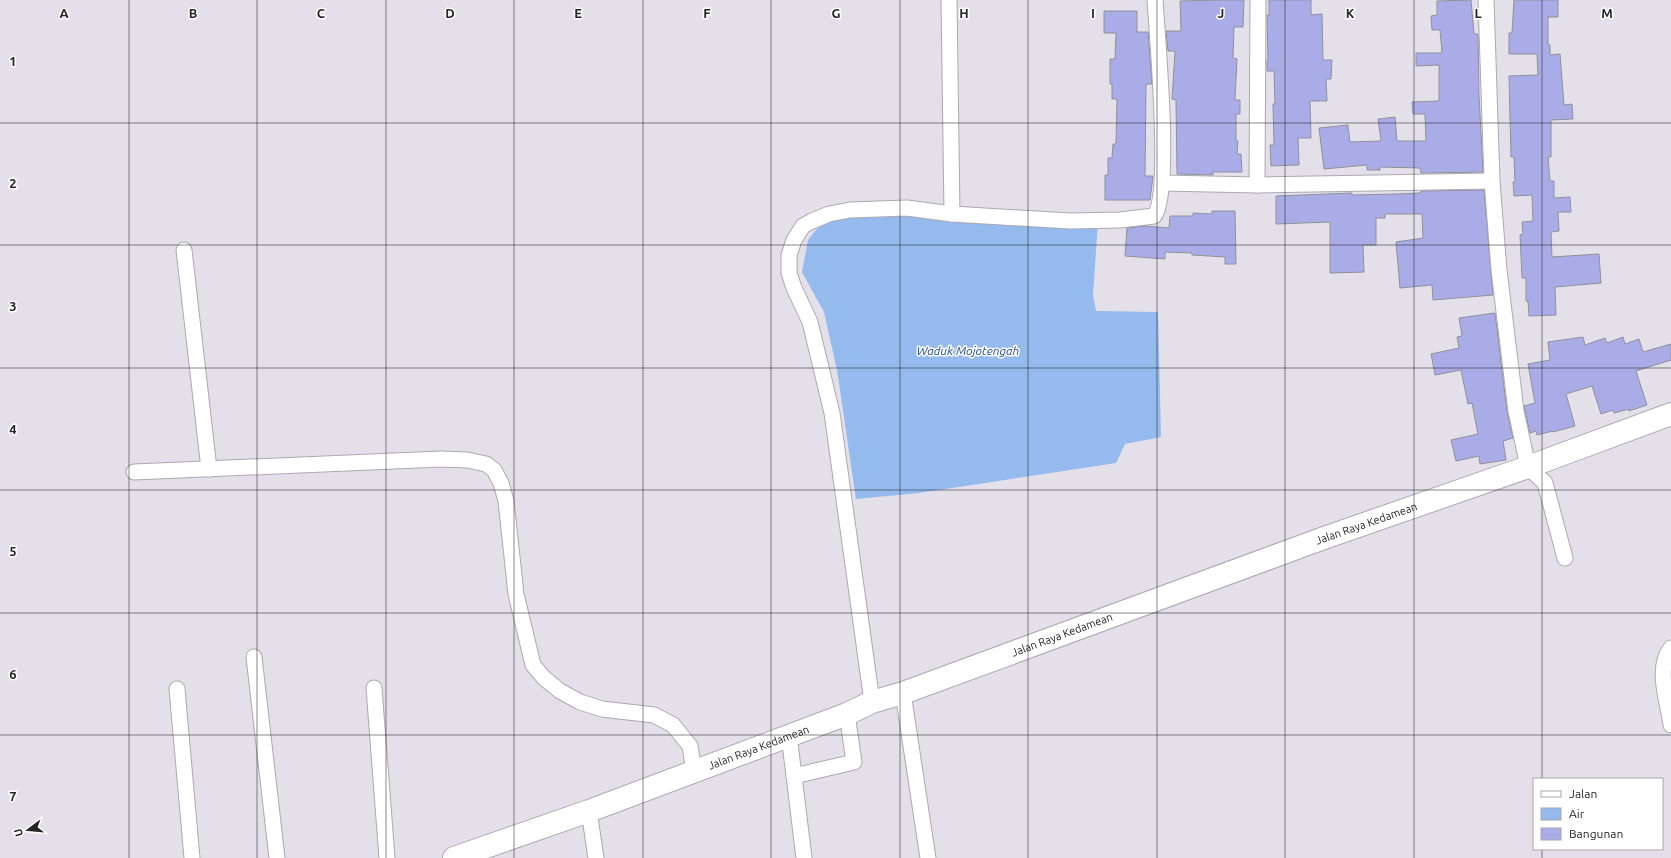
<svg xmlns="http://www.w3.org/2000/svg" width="1671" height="858" font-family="Ubuntu,sans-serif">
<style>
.water{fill:#95baee}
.building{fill:#aaace8;stroke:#909099}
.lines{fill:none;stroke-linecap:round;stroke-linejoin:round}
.minor-casing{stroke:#aba9b2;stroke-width:17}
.highway-casing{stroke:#aba9b2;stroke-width:24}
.minor{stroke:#fff;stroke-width:15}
.highway{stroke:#fff;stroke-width:22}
.grid{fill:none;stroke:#252427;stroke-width:1;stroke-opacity:0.55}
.labels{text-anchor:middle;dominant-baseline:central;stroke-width:3;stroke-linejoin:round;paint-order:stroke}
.street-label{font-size:11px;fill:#252427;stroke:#fff}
.water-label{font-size:12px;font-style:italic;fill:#214f8e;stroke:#fff}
.grid-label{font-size:13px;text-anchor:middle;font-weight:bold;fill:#252427;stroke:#fff;stroke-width:3;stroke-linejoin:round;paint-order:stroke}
</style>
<rect width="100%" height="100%" fill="#e3e0ea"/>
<!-- water -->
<polygon class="water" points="947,213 1098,221 1093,295 1096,311 1158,312 1161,437 1125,444 1116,463 919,493 856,499 837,370 824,312 802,272 808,240 829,214"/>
<!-- building -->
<g class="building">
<polygon points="1220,0 1244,0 1243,27 1234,27 1233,58 1237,59 1235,100 1240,100 1240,114 1236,114 1236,141 1238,141 1237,154 1241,154 1242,172 1213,172 1213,175 1177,174 1176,100 1172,99 1175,51 1168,51 1166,31 1181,31 1180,1"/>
<polygon points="1269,0 1311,0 1311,15 1322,14 1323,60 1332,60 1331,79 1326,79 1327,101 1310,101 1311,138 1298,138 1299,165 1271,166 1270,145 1274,145 1273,104 1275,104 1274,71 1267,71 1267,60 1268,60 1267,15 1269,15"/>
<polygon points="1471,0 1474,34 1478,34 1479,95 1483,172 1421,173 1420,168 1380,167 1380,170 1367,170 1367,165 1324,169 1319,128 1348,125 1350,142 1381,141 1378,119 1395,117 1397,141 1426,141 1425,114 1413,114 1412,102 1439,101 1439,65 1416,66 1416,53 1442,53 1440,30 1432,30 1431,16 1437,15 1437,1"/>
<polygon points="1514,0 1558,0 1558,17 1548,17 1548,45 1550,45 1550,55 1560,54 1564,105 1572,104 1573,119 1551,120 1551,157 1548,157 1550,181 1554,181 1554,198 1570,197 1571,212 1558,212 1559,231 1551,232 1552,257 1599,254 1601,283 1555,287 1556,315 1529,316 1528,301 1526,301 1526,278 1522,278 1520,235 1523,234 1522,222 1533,221 1532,195 1514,196 1513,182 1515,182 1514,157 1511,157 1509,76 1538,75 1537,54 1509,54 1509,33 1512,33"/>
<polygon points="1104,11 1137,11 1137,32 1148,32 1152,84 1146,84 1145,176 1153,176 1150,200 1105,200 1105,175 1108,175 1108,158 1112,158 1113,144 1116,144 1117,99 1112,99 1112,84 1110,84 1110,59 1115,59 1116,33 1104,33"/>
<polygon points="1484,190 1493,295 1433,300 1432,285 1400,288 1396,242 1423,238 1422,214 1385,214 1385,218 1376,218 1376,245 1363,245 1364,272 1330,273 1330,222 1276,224 1276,196 1352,193 1352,195 1397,194 1421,193 1421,191"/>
<polygon points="1212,211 1235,211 1236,264 1225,264 1225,257 1192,255 1192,253 1165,252 1165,259 1125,256 1127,228 1145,226 1169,228 1170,216 1193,216 1193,213 1212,214"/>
<polygon points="1495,313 1507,412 1513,438 1503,441 1506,460 1480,464 1479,456 1456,461 1451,440 1478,434 1472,403 1468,404 1461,370 1435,375 1431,354 1459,348 1457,337 1462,336 1459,318"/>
<polygon points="1583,337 1585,345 1605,338 1607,343 1623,337 1625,344 1639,339 1643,352 1671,344 1671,360 1636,371 1647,405 1629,411 1629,409 1614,413 1613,410 1601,414 1592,386 1566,394 1575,426 1553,432 1553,431 1537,435 1536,431 1530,433 1524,406 1535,403 1528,364 1550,360 1548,342"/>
</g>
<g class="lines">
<defs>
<g id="minor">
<polyline points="949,0 952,214"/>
<polyline points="1486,0 1492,181 1499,270 1516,411 1528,467 1545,483 1565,558"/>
<polyline points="1162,183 1257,185 1492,181"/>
<polyline points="1257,185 1258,0"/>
<polyline points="184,250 209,469"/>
<polyline points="134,472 441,459 467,460 486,464 494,470 501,483 506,501 516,594 533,665 544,678 560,691 580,702 602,709 654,715 673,725 690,746 694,771"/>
<path d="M1671,648C1655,668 1668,702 1671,725"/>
<polyline points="254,657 277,858"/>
<polyline points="374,688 387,858"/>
<polyline points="177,689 192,858"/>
<polyline points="903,693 928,858"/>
<path d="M872,702L832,413L810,322L794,288L789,273V255L794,240L803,226L812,221L829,214L850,210L907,208L952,214L1070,221L1120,220L1154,216C1172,196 1157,34 1155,0"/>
<polyline points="789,735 804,858"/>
<polyline points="794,776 854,762 847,714"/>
<polyline points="589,811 596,858"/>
</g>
<g id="highway">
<path id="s1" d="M454,858L589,811L847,714L872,702L903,693L1324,538L1528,467L1671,414"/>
</g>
</defs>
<!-- minor casing -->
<use href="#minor" class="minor-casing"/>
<!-- highway casing -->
<use href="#highway" class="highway-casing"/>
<!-- minor -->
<use href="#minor" class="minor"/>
<!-- highway -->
<use href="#highway" class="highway"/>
</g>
<!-- grid -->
<path class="grid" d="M129,0V858M257,0V858M386,0V858M514,0V858M643,0V858M771,0V858M900,0V858M1028,0V858M1157,0V858M1285,0V858M1414,0V858M1542,0V779M0,123H1671M0,245H1671M0,368H1671M0,490H1671M0,613H1671M0,735H1671M1542,849V858"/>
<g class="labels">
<!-- street labels -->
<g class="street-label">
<text stroke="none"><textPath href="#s1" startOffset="972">Jalan Raya Kedamean</textPath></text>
<text stroke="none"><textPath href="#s1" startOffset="648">Jalan Raya Kedamean</textPath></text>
<text stroke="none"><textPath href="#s1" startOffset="324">Jalan Raya Kedamean</textPath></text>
</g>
<!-- water labels -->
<g class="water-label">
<text x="968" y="350">Waduk Mojotengah</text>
</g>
</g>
<g class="grid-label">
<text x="64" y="18">A</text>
<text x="193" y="18">B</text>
<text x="321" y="18">C</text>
<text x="450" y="18">D</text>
<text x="578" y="18">E</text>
<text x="707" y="18">F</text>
<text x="836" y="18">G</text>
<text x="964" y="18">H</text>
<text x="1093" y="18">I</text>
<text x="1221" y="18">J</text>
<text x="1350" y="18">K</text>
<text x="1478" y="18">L</text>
<text x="1607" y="18">M</text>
<text x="13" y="66">1</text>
<text x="13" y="188">2</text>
<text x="13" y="311">3</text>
<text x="13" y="434">4</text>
<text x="13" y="556">5</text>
<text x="13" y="679">6</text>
<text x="13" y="801">7</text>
</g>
<!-- legend -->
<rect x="1533" y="778" width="130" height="72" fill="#ffffff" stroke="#a8a7a9"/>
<rect x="1541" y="791" width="20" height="6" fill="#ffffff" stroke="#a8a7a9"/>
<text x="1569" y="798" font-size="12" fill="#252427">Jalan</text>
<rect x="1541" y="808" width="20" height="12" fill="#95baee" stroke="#a8a7a9"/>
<text x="1569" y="818" font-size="12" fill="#252427">Air</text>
<rect x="1541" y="828" width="20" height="12" fill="#aaace8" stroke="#a8a7a9"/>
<text x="1569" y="838" font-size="12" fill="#252427">Bangunan</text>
<!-- north arrow -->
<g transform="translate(28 830) rotate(254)" stroke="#ffffff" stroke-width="3" paint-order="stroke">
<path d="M0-3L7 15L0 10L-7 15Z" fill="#252427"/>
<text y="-6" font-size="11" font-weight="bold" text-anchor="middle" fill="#252427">U</text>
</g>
</svg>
